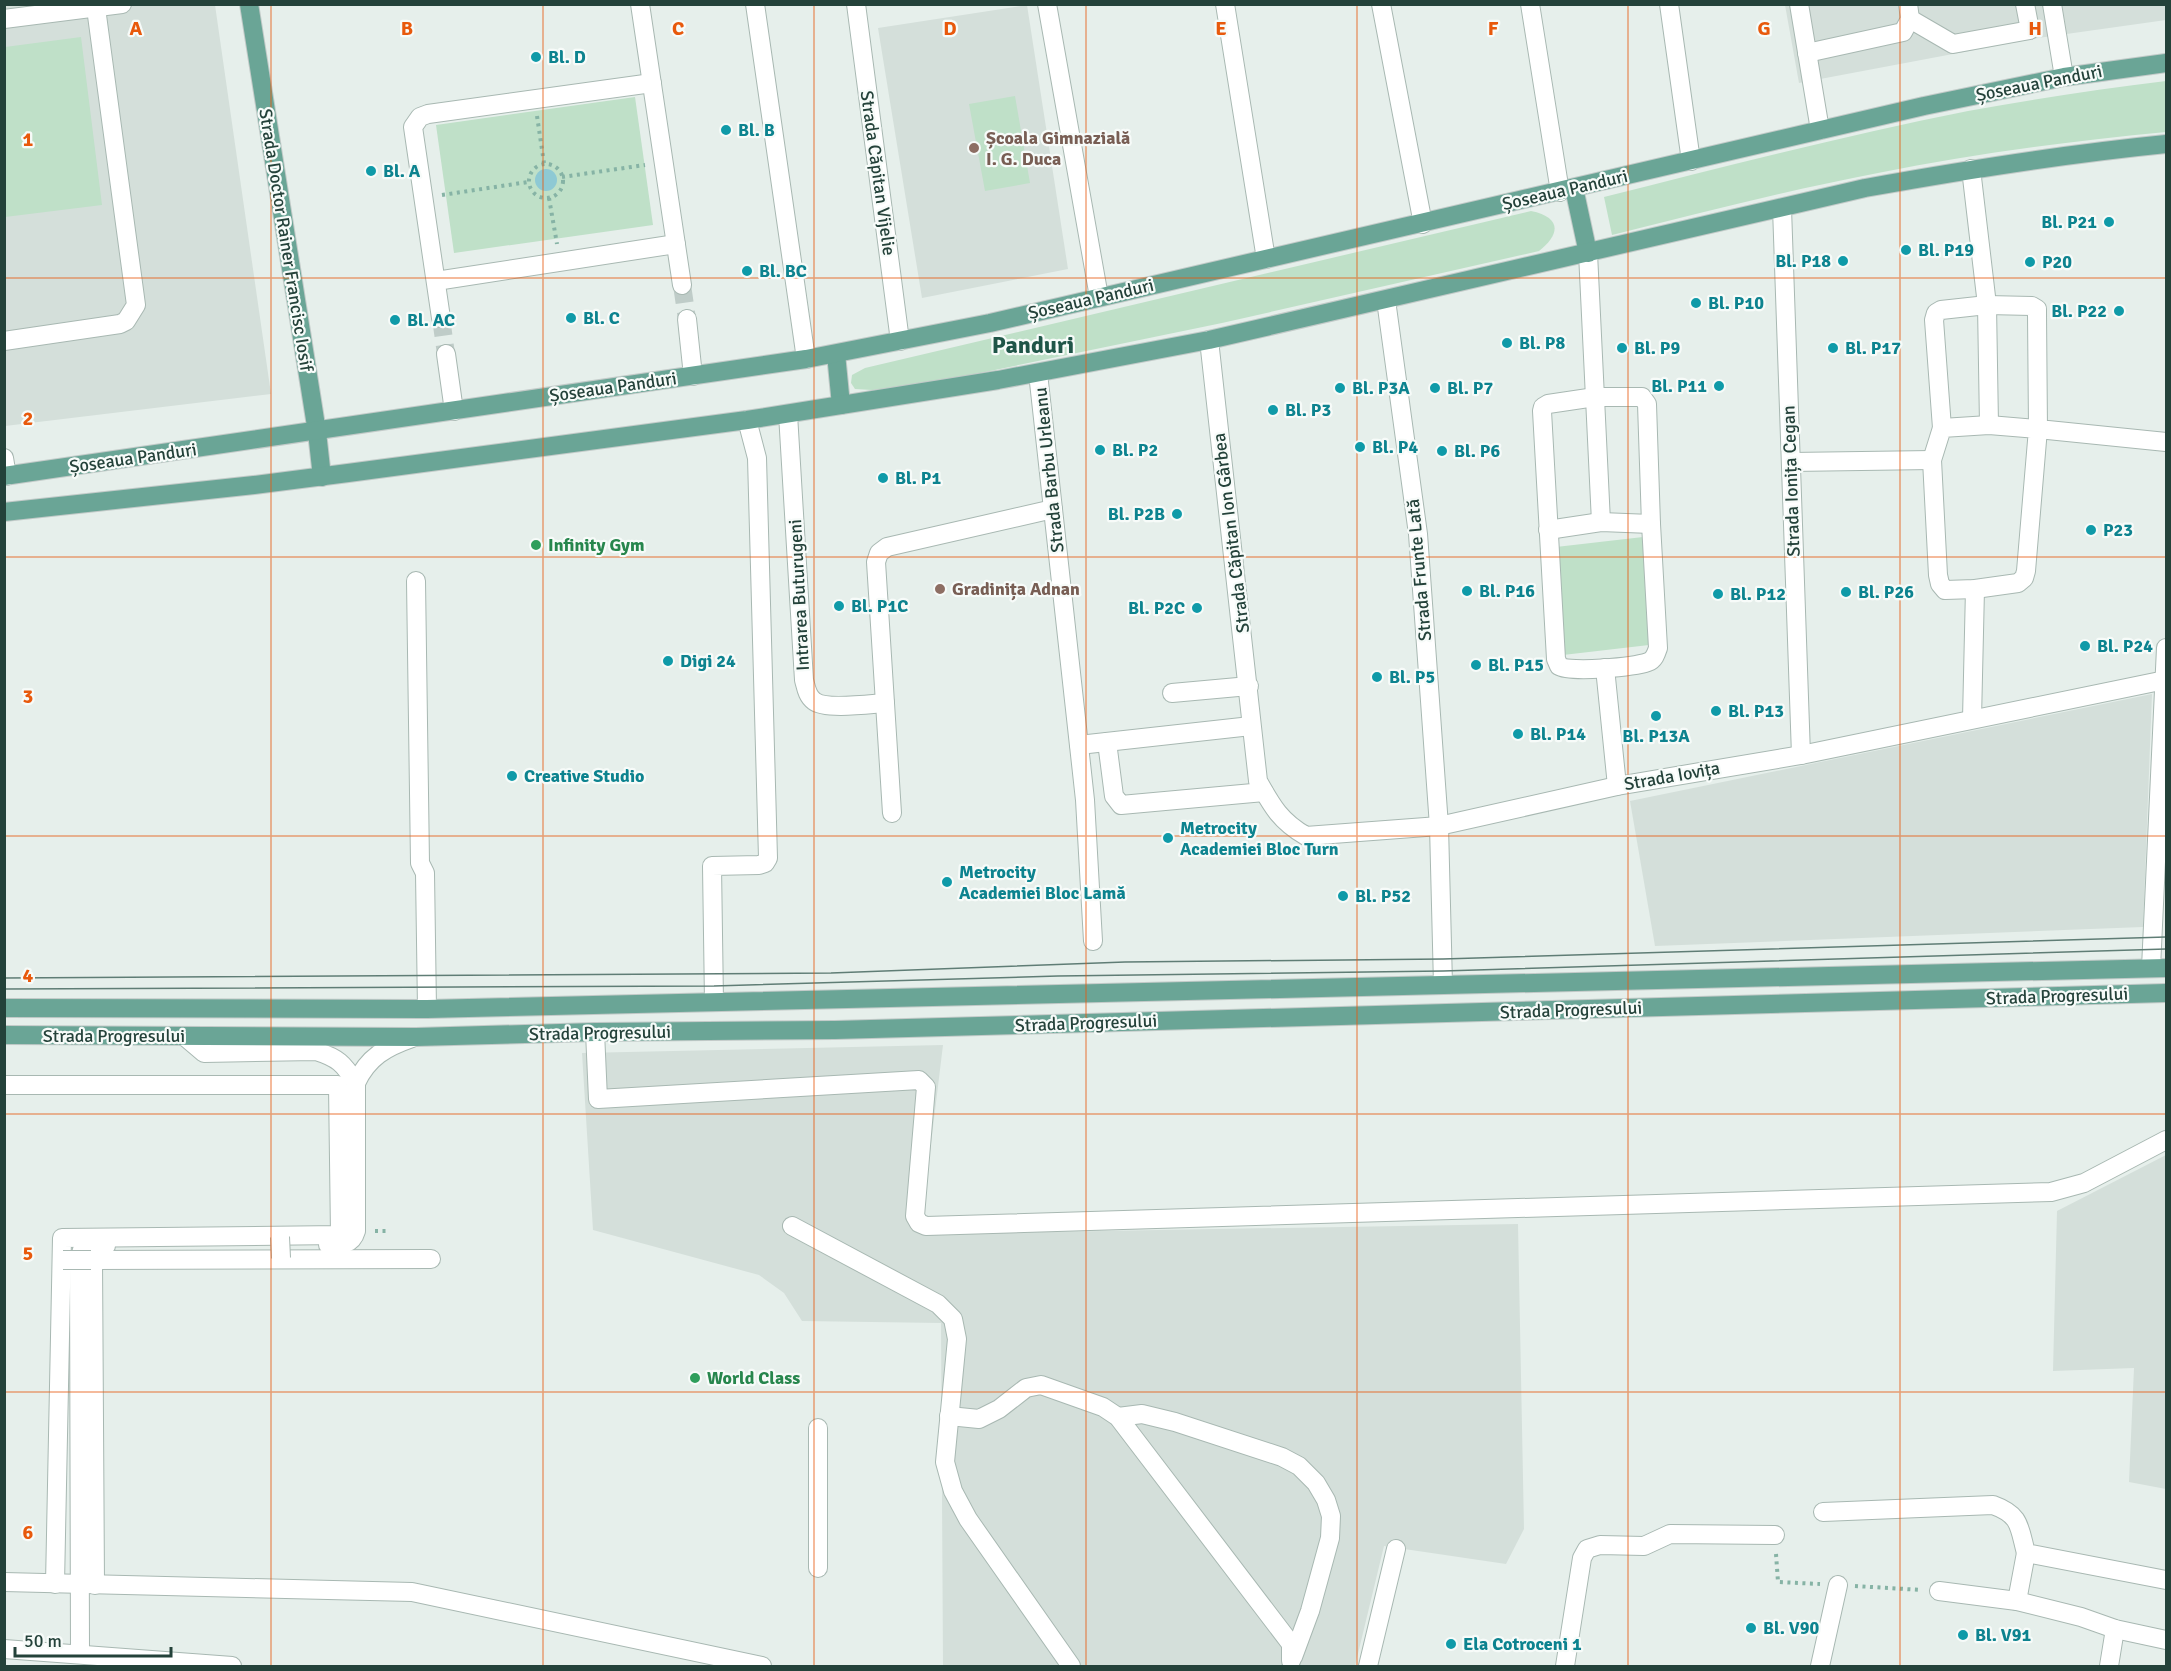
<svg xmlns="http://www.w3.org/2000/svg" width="2171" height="1671" font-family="Signika,sans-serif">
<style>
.built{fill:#d4dfda}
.green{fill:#bfe0c8}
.water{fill:#8ec9d4}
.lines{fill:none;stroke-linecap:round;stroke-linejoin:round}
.minor-tunnel{stroke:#bfccc8;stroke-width:18;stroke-dasharray:18 9;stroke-linecap:butt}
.minor-casing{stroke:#a8b8b2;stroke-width:20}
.major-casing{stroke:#c2cac8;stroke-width:20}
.path{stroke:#86b3a5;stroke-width:4;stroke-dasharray:3 4.5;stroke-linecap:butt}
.minor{stroke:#fff;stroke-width:18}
.major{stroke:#6aa596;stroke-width:18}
.tram{stroke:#5f7d75;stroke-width:1.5}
.minor-bridge-casing{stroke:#a8b8b2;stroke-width:20;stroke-linecap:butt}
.minor-bridge{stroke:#fff;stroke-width:18}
.grid{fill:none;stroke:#e8590c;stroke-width:1.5;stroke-opacity:0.55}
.culture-dot{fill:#0f9aa8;stroke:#f7fbf9;stroke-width:2}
.education-dot{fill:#8d6e63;stroke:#f7fbf9;stroke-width:2}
.leisure-dot{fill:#2e9e5b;stroke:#f7fbf9;stroke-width:2}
.labels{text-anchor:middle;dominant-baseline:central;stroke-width:4.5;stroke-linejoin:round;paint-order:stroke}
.culture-label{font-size:18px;font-weight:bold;fill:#0d838f;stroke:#f7fbf9;text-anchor:start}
.street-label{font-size:18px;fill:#24423a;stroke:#f7fbf9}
.education-label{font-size:18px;font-weight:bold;fill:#785e54;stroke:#f7fbf9;text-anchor:start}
.leisure-label{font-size:18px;font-weight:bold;fill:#27864d;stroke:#f7fbf9;text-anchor:start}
.district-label{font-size:24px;font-weight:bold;fill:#1f5548;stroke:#f7fbf9}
.grid-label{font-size:20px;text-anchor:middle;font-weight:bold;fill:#e8590c;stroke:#f7fbf9;stroke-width:4.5;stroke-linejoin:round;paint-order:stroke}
</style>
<rect width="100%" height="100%" fill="#e6efeb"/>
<!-- built -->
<g class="built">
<polygon points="2166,4 2166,20 2038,38 1799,83 1785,5"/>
<polygon points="4,5 215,5 271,394 5,426"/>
<polygon points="1027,5 1068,269 922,298 878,28"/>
<polygon points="2152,694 2143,927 1655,946 1630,801"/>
<polygon points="943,1045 920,1234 1518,1224 1524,1529 1506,1564 1384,1546 1355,1666 943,1666 941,1323 802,1321 784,1293 759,1275 593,1230 582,1053"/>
<polygon points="2166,1155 2166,1489 2129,1482 2134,1368 2053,1371 2057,1211"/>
</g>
<!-- green -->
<g class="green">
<polygon points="81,37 102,205 5,217 5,47"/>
<path d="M2166,81V132C2070,141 1973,154 1878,173C1789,190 1700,213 1612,235L1604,197C1725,167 1846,135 1968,111C2034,99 2100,89 2166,81Z"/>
<polygon points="1015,96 1030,183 985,191 969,104"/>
<polygon points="635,97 653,225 454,253 436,125"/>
<path d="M1531,211C1561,217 1561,234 1539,251L1222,323L917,386L872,390L855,389L851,383L852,375L865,368Z"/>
<polygon points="1643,537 1649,645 1563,655 1556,547"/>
</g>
<!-- water -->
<circle class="water" cx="546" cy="180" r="11"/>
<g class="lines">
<!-- minor-tunnel -->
<g class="minor-tunnel">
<polyline points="682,285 687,319"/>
<polyline points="441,318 446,354"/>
</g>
<defs>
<g id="minor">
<polyline points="640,4 682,285"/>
<polyline points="755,4 806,359"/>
<polyline points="856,4 900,341"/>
<polyline points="1047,4 1099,297"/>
<polyline points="1225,4 1266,259"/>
<polyline points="1381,4 1423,224"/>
<polyline points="1530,4 1560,192"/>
<polyline points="1669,4 1691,161"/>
<polyline points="1799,4 1820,130"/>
<polyline points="2052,4 2064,77"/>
<polyline points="4,19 122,4"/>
<polyline points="1910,19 1953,44 2030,30 2025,4"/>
<polyline points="1807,53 1903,32 1910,19 1908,4"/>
<polyline points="1971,169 1987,305 1989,425"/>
<polyline points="1782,208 1801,755"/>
<polyline points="1588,253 1601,522"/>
<polyline points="436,281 676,244"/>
<polyline points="1386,300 1418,534 1439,826 1443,985"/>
<polyline points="441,318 413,127 420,117 428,114 652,83"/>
<polyline points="687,319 693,376"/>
<path d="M1209,340L1258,781C1272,806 1280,821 1306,836L1439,826L1617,786L1801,755L2165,680"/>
<polyline points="4,341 120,324 126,321 136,305 96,8"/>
<polyline points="446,354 454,411"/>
<polyline points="1038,373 1085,800 1093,941"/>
<path d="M1595,397H1642L1647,404L1651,524L1658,648C1656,654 1654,660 1648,662C1634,667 1570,673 1559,666L1556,659L1542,411L1543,407L1548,404Z"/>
<path d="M788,414L804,680C806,687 807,696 814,701C825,710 870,704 885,703"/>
<polygon points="1989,425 2038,429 2026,571 2024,578 2018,583 1975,589 1945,590 1940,584 1938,575 1932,460 1942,428"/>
<polyline points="1942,428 1934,320 1936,313 1941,310 1987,305 2032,306 2037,309 2037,314 2038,429 2166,442"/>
<polyline points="4,458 7,476"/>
<polyline points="1791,462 1932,460"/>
<polyline points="1548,530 1601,522 1651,524"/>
<polyline points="416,581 420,863 425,873 427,1009"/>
<polyline points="1605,668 1617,786"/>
<polyline points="1172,693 1249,686"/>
<polyline points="1972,719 1975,589"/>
<polyline points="1107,742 1114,796 1121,805 1264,792"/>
<polyline points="1079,745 1251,726"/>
<polyline points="892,813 876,562 879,553 887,547 1053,509"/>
<polyline points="2151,968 2166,648"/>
<polyline points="714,1002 712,866 759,865 765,863 768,858 757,458 747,420"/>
<polyline points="595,1032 598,1099 919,1080 926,1087 915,1216 919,1223 926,1226 2051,1192 2084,1183 2166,1140"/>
<path d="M184,1036L204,1053L316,1051C338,1058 343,1063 356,1083"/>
<polyline points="4,1085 338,1085 340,1235 62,1238 55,1584"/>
<polyline points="792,1226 938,1304 953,1319 957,1339 945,1462 953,1491 968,1519 1071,1666"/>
<path d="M328,1245C341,1245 352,1245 356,1231V1083C368,1057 386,1047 412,1038"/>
<polyline points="949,1416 979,1419 999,1409 1026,1388 1041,1385 1103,1407 1118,1417 1291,1644 1291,1661"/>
<polyline points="1118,1417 1142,1414 1175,1422 1282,1457 1299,1466 1316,1483 1326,1500 1331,1516 1330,1538 1310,1611 1293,1657"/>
<path d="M1823,1512L1993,1505C2021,1515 2019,1527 2026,1553L2166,1580"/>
<polyline points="818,1568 818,1428"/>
<polyline points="4,1582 412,1592 762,1666"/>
<polyline points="95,1585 93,1260 431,1259"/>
<polyline points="1939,1591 2017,1601 2081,1617 2115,1629 2166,1640"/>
<polyline points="2017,1601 2026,1553"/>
<polyline points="4,1649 232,1666"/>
<polyline points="80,1654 79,1260 82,1250 88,1246 106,1246"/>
<polyline points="1368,1666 1396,1549"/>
<polyline points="1565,1666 1582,1558 1587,1549 1600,1545 1644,1546 1670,1534 1775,1535"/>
<polyline points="1820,1666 1838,1585"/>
<polyline points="2109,1666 2115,1629"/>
</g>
<g id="major">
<polyline points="249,4 317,432 322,477"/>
<polyline points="1574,188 1588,253"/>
<polyline points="836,354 841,405"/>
<polyline points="4,476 806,359 990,323 1924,106 2064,77 2166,63"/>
<path d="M4,512L254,485L348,473L747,420L998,380L1209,340L1865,188C1965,170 2065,154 2166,144"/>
<polyline points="4,1008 427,1009 2166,968"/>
<polyline points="4,1035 416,1037 595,1032 835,1030 2166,993"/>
</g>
</defs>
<!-- minor casing -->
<use href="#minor" class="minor-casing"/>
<!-- major casing -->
<use href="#major" class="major-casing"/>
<!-- path -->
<g class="path">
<polyline points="537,116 544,163"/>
<circle cx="546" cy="181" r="17"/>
<polyline points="562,177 645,165"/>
<polyline points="442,195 528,182"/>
<polyline points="549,198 557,244"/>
<polyline points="375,1231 389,1231"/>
<polyline points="1776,1554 1778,1582 1820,1584"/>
<polyline points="1855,1586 1922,1590"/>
</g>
<!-- minor -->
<use href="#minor" class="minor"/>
<!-- major -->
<use href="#major" class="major"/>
<!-- tram -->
<g class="tram">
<polyline points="4,978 831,973 1125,962 1443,959 2166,937"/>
<polyline points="4,989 714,986 1058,976 1443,971 2166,949"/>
</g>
<defs>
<g id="minor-bridge">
<polyline points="280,1237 281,1258"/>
<polyline points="63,1260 91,1260"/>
</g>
</defs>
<!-- minor-bridge casing -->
<use href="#minor-bridge" class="minor-bridge-casing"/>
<!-- minor-bridge -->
<use href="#minor-bridge" class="minor-bridge"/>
</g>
<!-- grid -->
<path class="grid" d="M271,4V1666M543,4V1666M814,4V1666M1086,4V1666M1357,4V1666M1628,4V1666M1900,4V1666M4,278H2166M4,557H2166M4,836H2166M4,1114H2166M4,1392H2166"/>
<!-- markers -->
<g class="culture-dot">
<circle cx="536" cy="57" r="6"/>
<circle cx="726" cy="130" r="6"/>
<circle cx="371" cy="171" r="6"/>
<circle cx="2109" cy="222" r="6"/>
<circle cx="1906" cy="250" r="6"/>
<circle cx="1843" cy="261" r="6"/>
<circle cx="2030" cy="262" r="6"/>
<circle cx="747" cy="271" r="6"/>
<circle cx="1696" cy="303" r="6"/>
<circle cx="2119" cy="311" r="6"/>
<circle cx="571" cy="318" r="6"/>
<circle cx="395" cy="320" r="6"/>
<circle cx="1507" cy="343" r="6"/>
<circle cx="1622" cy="348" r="6"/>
<circle cx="1833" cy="348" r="6"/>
<circle cx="1719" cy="386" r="6"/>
<circle cx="1340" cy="388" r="6"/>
<circle cx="1435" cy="388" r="6"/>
<circle cx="1273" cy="410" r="6"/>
<circle cx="1360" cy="447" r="6"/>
<circle cx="1100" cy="450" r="6"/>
<circle cx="1442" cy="451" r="6"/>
<circle cx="883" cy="478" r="6"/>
<circle cx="1177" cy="514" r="6"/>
<circle cx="2091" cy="530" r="6"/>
<circle cx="1467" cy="591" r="6"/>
<circle cx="1846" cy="592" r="6"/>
<circle cx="1718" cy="594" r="6"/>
<circle cx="839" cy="606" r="6"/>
<circle cx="1197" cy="608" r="6"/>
<circle cx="2085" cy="646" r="6"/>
<circle cx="668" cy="661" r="6"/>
<circle cx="1476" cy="665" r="6"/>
<circle cx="1377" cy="677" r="6"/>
<circle cx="1716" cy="711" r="6"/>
<circle cx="1656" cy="716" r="6"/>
<circle cx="1518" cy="734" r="6"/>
<circle cx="512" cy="776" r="6"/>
<circle cx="1168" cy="838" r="6"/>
<circle cx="947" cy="882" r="6"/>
<circle cx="1343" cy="896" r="6"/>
<circle cx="1751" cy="1628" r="6"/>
<circle cx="1963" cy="1635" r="6"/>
<circle cx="1451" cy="1644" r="6"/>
</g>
<g class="education-dot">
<circle cx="974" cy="148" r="6"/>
<circle cx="940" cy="589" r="6"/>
</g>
<g class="leisure-dot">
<circle cx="536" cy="545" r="6"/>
<circle cx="695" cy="1378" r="6"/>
</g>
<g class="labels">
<!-- culture labels -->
<g class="culture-label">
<text x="548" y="57">Bl. D</text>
<text x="738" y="130">Bl. B</text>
<text x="383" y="171">Bl. A</text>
<text x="2097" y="222" text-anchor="end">Bl. P21</text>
<text x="1918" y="250">Bl. P19</text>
<text x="1831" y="261" text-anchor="end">Bl. P18</text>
<text x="2042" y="262">P20</text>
<text x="759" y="271">Bl. BC</text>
<text x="1708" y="303">Bl. P10</text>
<text x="2107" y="311" text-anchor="end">Bl. P22</text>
<text x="583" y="318">Bl. C</text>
<text x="407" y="320">Bl. AC</text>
<text x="1519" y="343">Bl. P8</text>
<text x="1634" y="348">Bl. P9</text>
<text x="1845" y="348">Bl. P17</text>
<text x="1707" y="386" text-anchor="end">Bl. P11</text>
<text x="1352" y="388">Bl. P3A</text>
<text x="1447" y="388">Bl. P7</text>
<text x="1285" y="410">Bl. P3</text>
<text x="1372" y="447">Bl. P4</text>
<text x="1112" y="450">Bl. P2</text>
<text x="1454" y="451">Bl. P6</text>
<text x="895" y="478">Bl. P1</text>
<text x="1165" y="514" text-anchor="end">Bl. P2B</text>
<text x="2103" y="530">P23</text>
<text x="1479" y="591">Bl. P16</text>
<text x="1858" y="592">Bl. P26</text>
<text x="1730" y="594">Bl. P12</text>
<text x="851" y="606">Bl. P1C</text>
<text x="1185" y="608" text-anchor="end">Bl. P2C</text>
<text x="2097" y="646">Bl. P24</text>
<text x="680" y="661">Digi 24</text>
<text x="1488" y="665">Bl. P15</text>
<text x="1389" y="677">Bl. P5</text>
<text x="1728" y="711">Bl. P13</text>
<text x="1530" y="734">Bl. P14</text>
<text x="1656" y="736" text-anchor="middle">Bl. P13A</text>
<text x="524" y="776">Creative Studio</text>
<text x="1180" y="828">Metrocity<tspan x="1180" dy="21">Academiei Bloc Turn</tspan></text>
<text x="959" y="872">Metrocity<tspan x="959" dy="21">Academiei Bloc Lamă</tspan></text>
<text x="1355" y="896">Bl. P52</text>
<text x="1763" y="1628">Bl. V90</text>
<text x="1975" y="1635">Bl. V91</text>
<text x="1463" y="1644">Ela Cotroceni 1</text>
</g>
<!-- street labels -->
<g class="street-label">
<text transform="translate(2039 83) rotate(-11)">Șoseaua Panduri</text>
<text transform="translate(878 173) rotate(82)">Strada Căpitan Vijelie</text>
<text transform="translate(1565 190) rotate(-13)">Șoseaua Panduri</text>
<text transform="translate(286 240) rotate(81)">Strada Doctor Rainer Francisc Iosif</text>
<text transform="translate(1091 299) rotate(-13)">Șoseaua Panduri</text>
<text transform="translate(613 387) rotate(-8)">Șoseaua Panduri</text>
<text transform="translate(133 458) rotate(-8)">Șoseaua Panduri</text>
<text transform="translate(1049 470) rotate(-96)">Strada Barbu Urleanu</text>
<text transform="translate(1791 481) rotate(-92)">Strada Ionița Cegan</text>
<text transform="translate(1231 533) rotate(-97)">Strada Căpitan Ion Gârbea</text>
<text transform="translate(1419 570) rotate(-95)">Strada Frunte Lată</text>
<text transform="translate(799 595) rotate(-93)">Intrarea Buturugeni</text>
<text transform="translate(1672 776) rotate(-10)">Strada Iovița</text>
<text transform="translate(2057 996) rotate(-2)">Strada Progresului</text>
<text transform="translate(1571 1010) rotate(-2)">Strada Progresului</text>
<text transform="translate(1086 1023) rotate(-2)">Strada Progresului</text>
<text transform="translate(600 1033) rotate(-1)">Strada Progresului</text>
<text x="114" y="1036">Strada Progresului</text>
</g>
<!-- education labels -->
<g class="education-label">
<text x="986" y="138">Școala Gimnazială<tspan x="986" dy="21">I. G. Duca</tspan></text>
<text x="952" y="589">Gradinița Adnan</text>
</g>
<!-- leisure labels -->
<g class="leisure-label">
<text x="548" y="545">Infinity Gym</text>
<text x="707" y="1378">World Class</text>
</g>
<!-- district labels -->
<g class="district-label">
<text x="1033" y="345">Panduri</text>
</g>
</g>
<g class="grid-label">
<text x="136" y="35">A</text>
<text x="407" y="35">B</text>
<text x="678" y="35">C</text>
<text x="950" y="35">D</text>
<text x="1221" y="35">E</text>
<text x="1493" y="35">F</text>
<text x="1764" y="35">G</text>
<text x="2035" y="35">H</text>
<text x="28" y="146">1</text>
<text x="28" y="425">2</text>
<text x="28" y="703">3</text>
<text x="28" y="982">4</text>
<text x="28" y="1260">5</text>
<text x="28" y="1539">6</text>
</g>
<!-- border -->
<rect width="2171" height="1671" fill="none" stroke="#24423a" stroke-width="12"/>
<!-- scale -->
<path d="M15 1647v9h156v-9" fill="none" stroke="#24423a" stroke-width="3"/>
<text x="24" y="1647" font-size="18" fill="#24423a" stroke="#f7fbf9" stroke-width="4.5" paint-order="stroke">50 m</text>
</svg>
